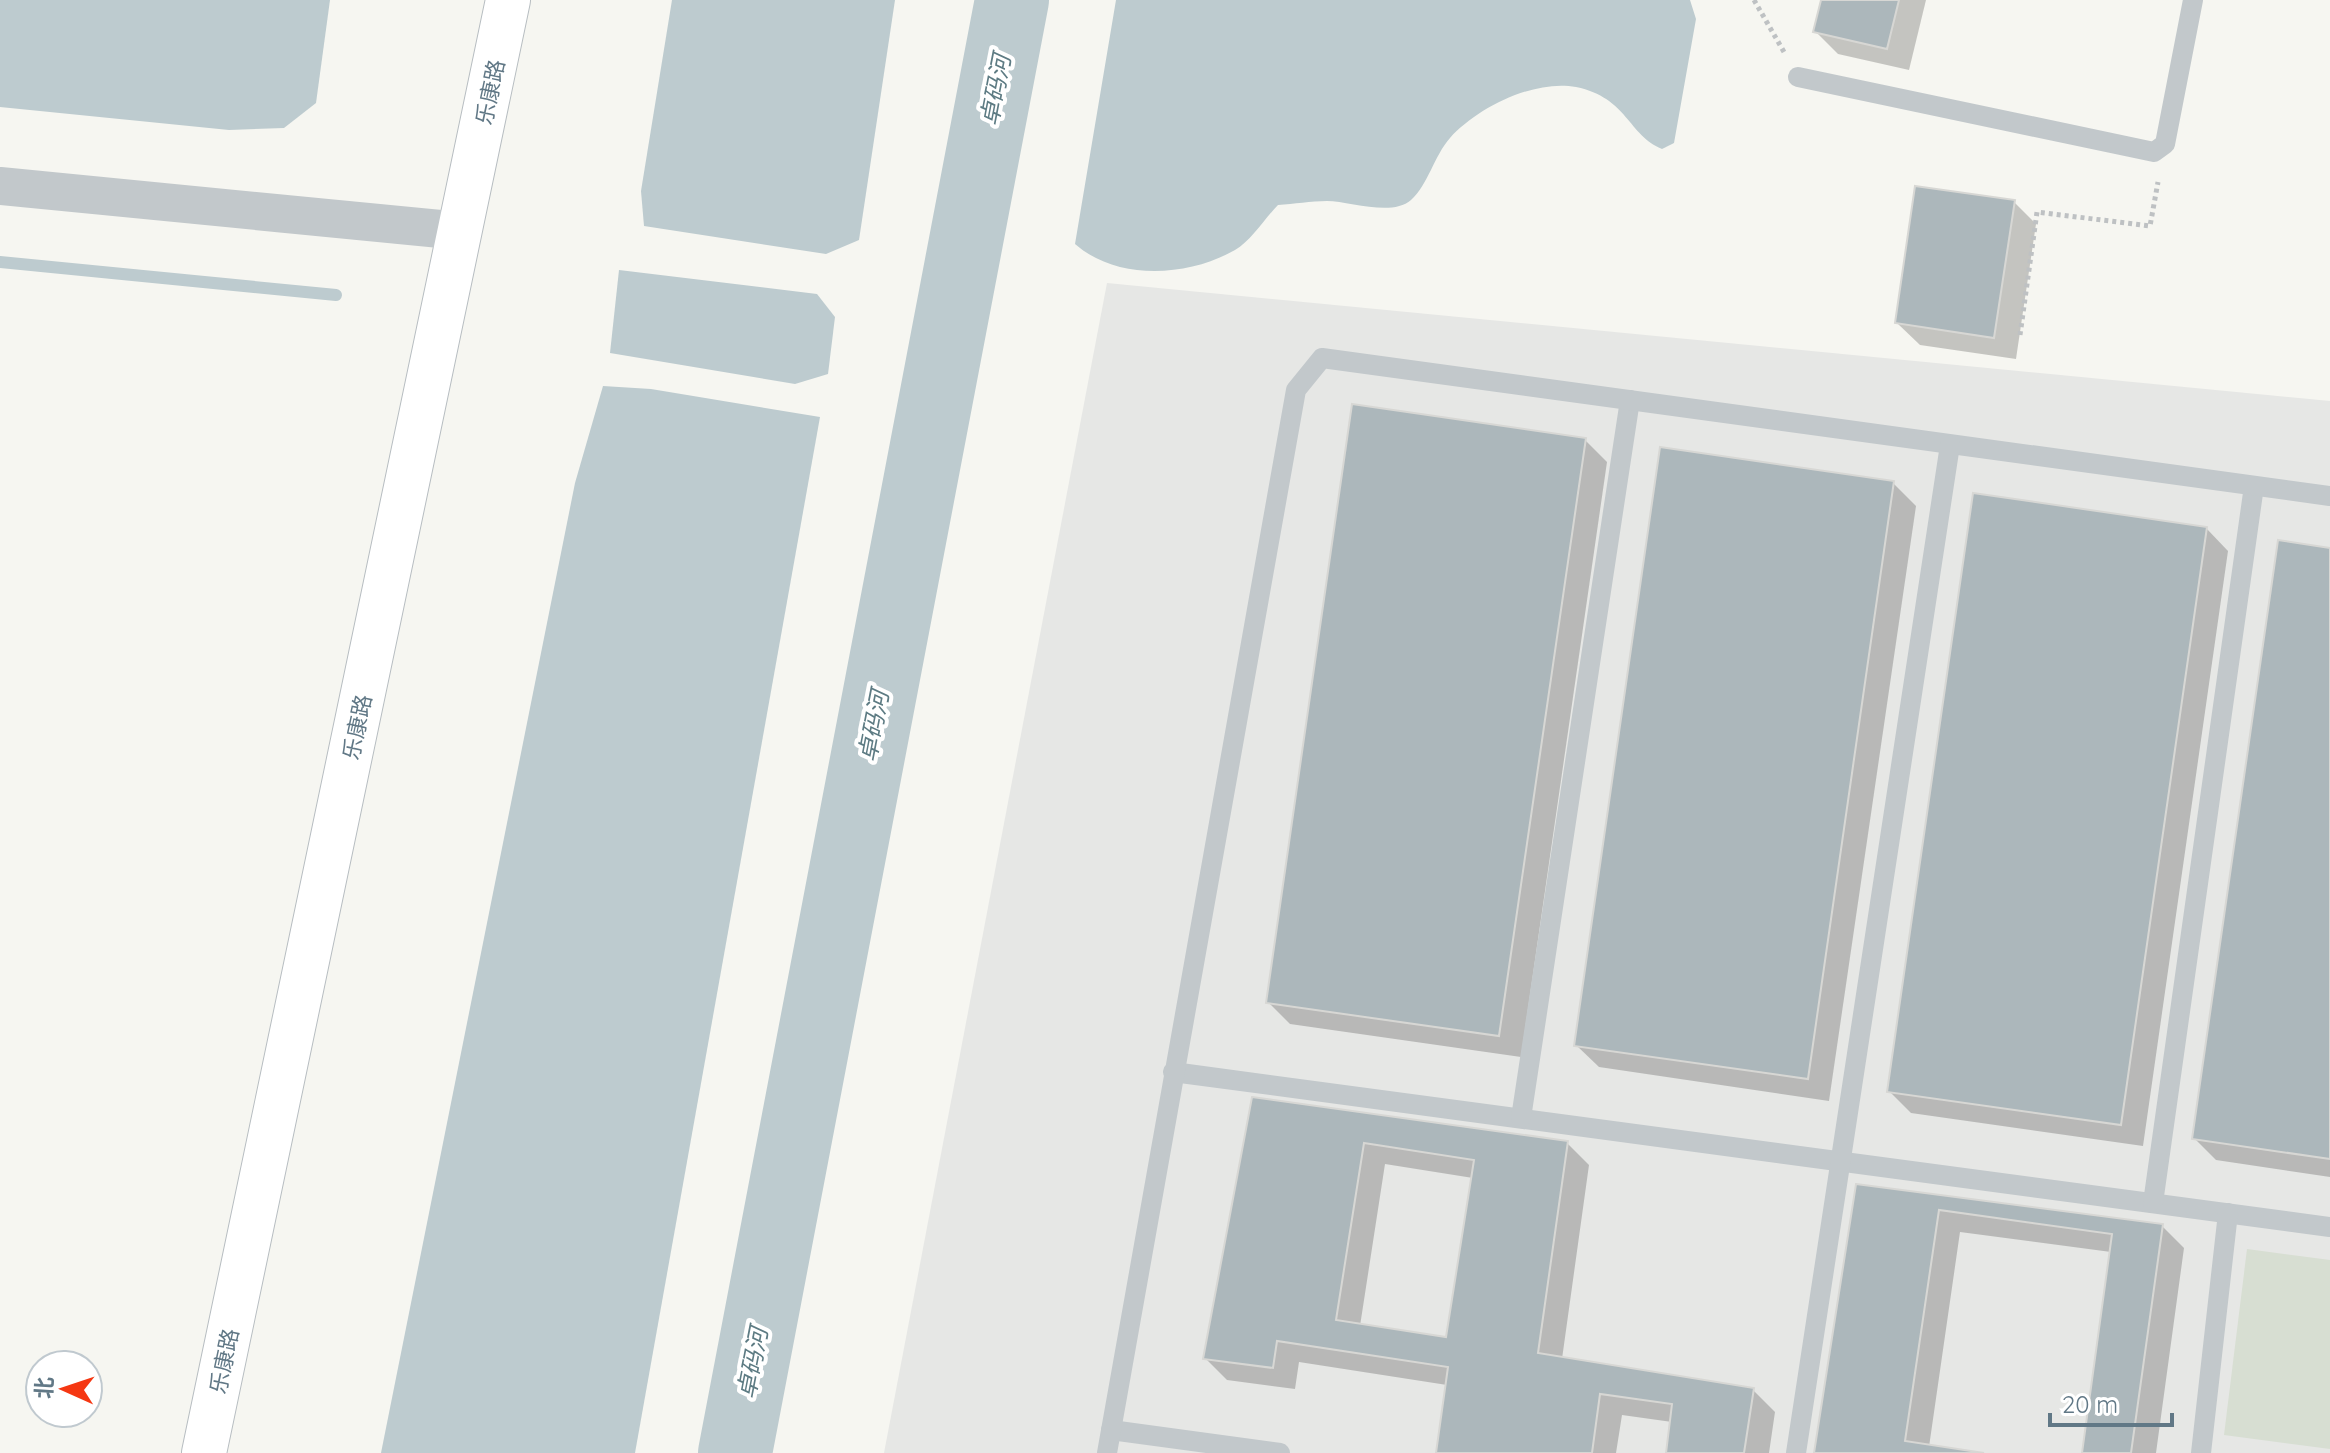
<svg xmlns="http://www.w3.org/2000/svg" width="2330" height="1453" font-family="Quicksand,'Noto Sans SC',sans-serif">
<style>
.built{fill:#e6e7e5}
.green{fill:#d7ded2}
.water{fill:#bdcbcf}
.shadow{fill:#0003;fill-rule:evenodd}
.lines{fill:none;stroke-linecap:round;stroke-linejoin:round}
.stream{stroke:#bdcbcf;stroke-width:12}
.river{stroke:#bdcbcf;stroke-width:74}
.building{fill:#acb7bb;stroke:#d7d7d4;stroke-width:2;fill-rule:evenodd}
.secondary-casing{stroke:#b7bdc1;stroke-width:46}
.path{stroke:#bec1c3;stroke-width:5;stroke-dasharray:4 4;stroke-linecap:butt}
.lane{stroke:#c2c8cb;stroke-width:20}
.street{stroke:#c2c8cb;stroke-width:38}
.secondary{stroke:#fff;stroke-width:44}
.labels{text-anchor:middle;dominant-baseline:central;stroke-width:8;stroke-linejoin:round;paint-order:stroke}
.street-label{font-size:22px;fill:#617886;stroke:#fff}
.water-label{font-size:24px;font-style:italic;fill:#5d7b83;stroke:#fff}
</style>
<rect width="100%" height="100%" fill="#f6f6f1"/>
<!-- built -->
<polygon class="built" points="1107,283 2330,401 2330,1453 884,1453"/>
<!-- green -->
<polygon class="green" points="2247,1249 2330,1260 2330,1449 2224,1435"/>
<!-- water -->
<g class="water">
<polygon points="0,0 330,0 316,103 284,128 229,130 0,107"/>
<polygon points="672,0 895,0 859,240 826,254 644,226 641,191"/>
<path d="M1116,0H1690L1696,19L1674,143L1662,149C1628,135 1628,98 1576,87C1534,79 1477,108 1450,138C1434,156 1428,185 1411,200C1392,217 1349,201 1327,201C1311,201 1294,204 1278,205C1265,218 1251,241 1235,250C1188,277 1117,281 1075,244Z"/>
<polygon points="619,270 817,294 835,317 828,374 795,384 610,353"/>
<polygon points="603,386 651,389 820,417 635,1453 381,1453 575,483"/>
</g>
<!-- shadow -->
<g class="shadow">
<polygon points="1823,0 1926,0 1909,70 1838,54 1815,31"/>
<polygon points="2014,202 2036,224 2016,359 1920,345 1897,323"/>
<polygon points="1585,440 1607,462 1521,1057 1290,1024 1268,1002"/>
<polygon points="1893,483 1916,506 1829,1101 1599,1067 1576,1045"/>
<polygon points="2206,528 2228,551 2143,1146 1911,1113 1889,1091"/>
<polygon points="2330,550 2330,1177 2216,1160 2194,1138"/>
<path d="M1253,1099L1567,1143L1589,1165L1562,1359L1753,1390L1775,1412L1769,1453H1668L1672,1422L1622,1415L1616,1453H1438L1447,1385L1299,1362L1295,1389L1227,1380L1205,1358ZM1385,1164L1473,1178L1448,1339L1360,1326Z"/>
<polygon points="1858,1186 2162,1226 2184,1248 2156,1453 2084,1453 2111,1252 1960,1232 1929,1447 1970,1453 1816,1453"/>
</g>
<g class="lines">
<!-- stream -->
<polyline class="stream" points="0,262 336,295"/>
<!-- river -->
<polyline class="river" points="735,1453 1012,0"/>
</g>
<!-- building -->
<g class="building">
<polygon points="1821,0 1899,0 1887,49 1813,32"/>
<polygon points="1915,186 2015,200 1994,338 1895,323"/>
<polygon points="1352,404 1586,438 1499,1036 1266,1003"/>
<polygon points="1660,447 1894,481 1808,1079 1574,1046"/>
<polygon points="1973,493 2207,527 2121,1125 1887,1092"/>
<polygon points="2278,540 2330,548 2330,1159 2192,1139"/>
<path d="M1252,1097L1568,1141L1538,1353L1754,1388L1744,1453H1666L1672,1404L1600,1394L1592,1453H1436L1448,1367L1277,1341L1273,1368L1203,1359ZM1364,1143L1474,1160L1446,1337L1336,1320Z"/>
<polygon points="1856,1184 2163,1224 2131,1453 2082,1453 2112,1234 1939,1210 1905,1441 1984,1453 1814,1453"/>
</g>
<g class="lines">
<defs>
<polyline id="secondary" points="204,1453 508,0"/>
</defs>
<!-- secondary casing -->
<use href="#secondary" class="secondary-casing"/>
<!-- path -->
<g class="path">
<polyline points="1754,0 1784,52"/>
<polyline points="2020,335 2037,212 2150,226 2158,182"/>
</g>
<!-- lane -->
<g class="lane">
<polyline points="1798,77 2154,152 2165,144 2193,0"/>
<polyline points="1173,1072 2330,1227"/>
<polyline points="1521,1118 1630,400"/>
<polyline points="2153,1203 2254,486"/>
<polyline points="1111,1430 1280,1453"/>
<polyline points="1107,1453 1296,390 1322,358 2330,496"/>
<polyline points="1796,1453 1950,445"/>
<polyline points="2201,1453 2228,1213"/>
</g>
<!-- street -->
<polyline class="street" points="0,186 461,231"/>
<!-- secondary -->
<use href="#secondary" class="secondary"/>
</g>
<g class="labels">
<!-- street labels -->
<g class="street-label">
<text transform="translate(490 92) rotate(-78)">乐康路</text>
<text transform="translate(357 727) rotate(-78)">乐康路</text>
<text transform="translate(224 1361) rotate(-78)">乐康路</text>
</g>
<!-- water labels -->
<g class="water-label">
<text transform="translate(995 90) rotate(-79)">卓码河</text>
<text transform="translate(873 726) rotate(-79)">卓码河</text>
<text transform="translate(752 1363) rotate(-79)">卓码河</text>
</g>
</g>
<!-- north arrow -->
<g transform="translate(64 1389) rotate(273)"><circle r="38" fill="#ffffff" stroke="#c0c9cf" stroke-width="2"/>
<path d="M0-6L14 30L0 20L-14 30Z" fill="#f53712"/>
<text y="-12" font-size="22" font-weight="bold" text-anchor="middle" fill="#617886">北</text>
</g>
<!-- scale -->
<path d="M2050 1413v12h122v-12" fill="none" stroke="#617886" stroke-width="4"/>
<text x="2062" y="1413" font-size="24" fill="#617886" stroke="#ffffff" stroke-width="6" paint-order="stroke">20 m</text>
</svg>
